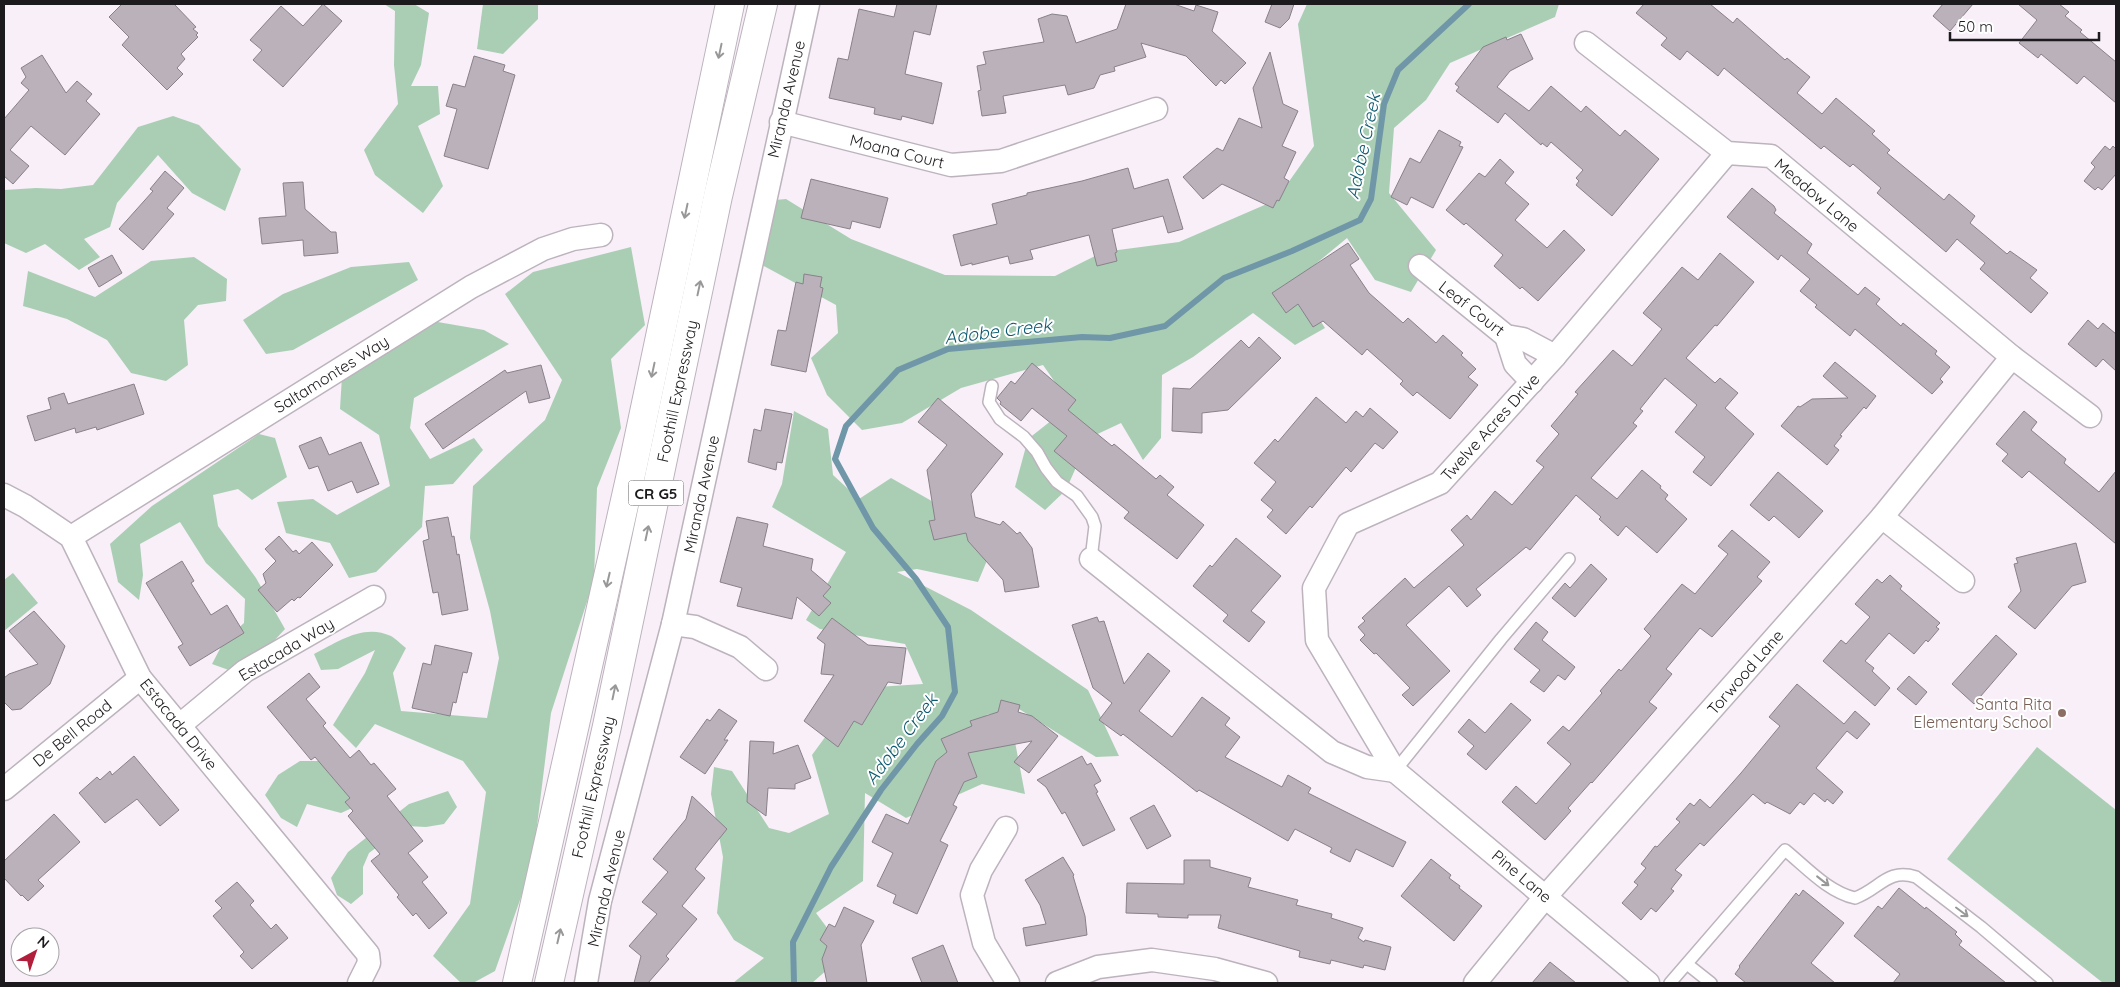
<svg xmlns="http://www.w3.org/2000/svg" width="2120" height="987" font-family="Quicksand,sans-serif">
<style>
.green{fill:#aaceb4}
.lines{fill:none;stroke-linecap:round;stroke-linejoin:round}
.stream{stroke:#7097a8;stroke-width:6}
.building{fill:#bab1bb;stroke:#89818a}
.service-casing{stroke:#bcb3bd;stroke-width:14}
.minor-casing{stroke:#bcb3bd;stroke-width:25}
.trunk-casing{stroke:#bcb3bd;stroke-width:30}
.service{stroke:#fff;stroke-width:11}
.minor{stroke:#fff;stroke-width:22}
.trunk{stroke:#fff;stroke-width:28}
.oneway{stroke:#999899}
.education-dot{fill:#8d6e63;stroke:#fff;stroke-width:2}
.labels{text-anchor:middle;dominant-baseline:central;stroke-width:4;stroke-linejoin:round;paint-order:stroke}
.shield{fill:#fff;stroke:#615f61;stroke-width:1}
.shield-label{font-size:15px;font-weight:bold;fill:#1d1a1d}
.street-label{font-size:16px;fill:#1d1a1d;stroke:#fff}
.education-label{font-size:16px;fill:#785e54;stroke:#fff;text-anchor:end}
.water-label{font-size:18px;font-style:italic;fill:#0b5a71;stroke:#fff}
</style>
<rect width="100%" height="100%" fill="#f8eff9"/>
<!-- green -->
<g class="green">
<polygon points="384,4 414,4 429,13 421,65 411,86 438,86 440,114 418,126 443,186 423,213 375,175 364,150 398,104 394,65 395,11"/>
<polygon points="483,4 538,4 538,19 503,54 477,49"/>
<polygon points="1307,4 1559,4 1555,17 1450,63 1426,100 1394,128 1389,193 1436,250 1411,292 1375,280 1347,238 1295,281 1325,328 1295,345 1253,313 1193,357 1162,375 1161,438 1143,460 1121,423 1089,438 1066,490 1045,510 1015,487 1028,439 1071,405 1043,365 961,388 902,423 862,430 827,395 811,358 838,333 836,305 749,258 764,201 786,199 851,239 945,275 1055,276 1103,252 1179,242 1276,200 1314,146 1298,24"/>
<polygon points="173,116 199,125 241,169 225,211 192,193 158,155 117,203 110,227 84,239 100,257 79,270 45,244 26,253 4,243 4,190 36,188 61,189 93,185 138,127"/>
<path d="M631,247L645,325L611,359L621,428L597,488L594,580L551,713L532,866L495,971L473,983H461L433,956L470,904L486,792L463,761L375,724L356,748L333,725L365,673L375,650L338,669L321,670L314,654C337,642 364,623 391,636C396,639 402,645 406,648L393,673L401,711L487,718L499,658L490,611L470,538L473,486L545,420L562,380L505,294L533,272Z"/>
<polygon points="194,257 227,279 226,301 198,305 184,320 188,365 166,381 131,373 107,340 67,319 23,306 28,271 95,297 151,261"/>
<polygon points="409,262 418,280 293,350 266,354 243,320 283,294 351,267"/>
<polygon points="432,321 484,330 509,344 414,398 410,428 430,459 474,438 483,450 453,484 425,486 422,527 376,572 349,578 330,543 286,533 277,502 313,499 337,515 390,486 379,435 340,409 342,376"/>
<polygon points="794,411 828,429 833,475 859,499 891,478 930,500 991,551 978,582 917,569 897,572 971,610 1088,690 1119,756 1096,757 1019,709 986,715 1015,742 1025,794 982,784 906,818 865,793 863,881 816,913 846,953 812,983 733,983 764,958 734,940 717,913 723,857 711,794 714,767 732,771 769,828 789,833 829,814 812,755 861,688 923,684 905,644 820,629 806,620 846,552 772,507 782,484"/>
<polygon points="259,434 275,438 287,477 252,500 238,489 213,495 218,526 256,578 285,629 259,657 237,673 212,664 224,641 244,623 245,599 206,563 180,522 140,544 143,575 139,600 118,582 110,544 152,506"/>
<polygon points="13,573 38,603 4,631 4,580"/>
<polygon points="2037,747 2116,810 2116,983 2103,983 1947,859"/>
<polygon points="300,761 334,761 361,804 341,813 307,804 297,827 281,818 265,795 278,775"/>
<polygon points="448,791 457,807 444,824 426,827 405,826 369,853 363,867 363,894 351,904 337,895 331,878 348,852 409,804"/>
</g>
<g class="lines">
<!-- stream -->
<polyline class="stream" points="794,983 793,942 831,867 881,790 917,744 942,716 955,692 948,627 916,579 873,528 835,459 846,426 898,370 948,349 1082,337 1110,338 1165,326 1224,278 1292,251 1360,220 1371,199 1384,104 1398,70 1469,4"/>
</g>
<!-- building -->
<g class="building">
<polygon points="122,4 174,4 196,27 193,29 198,33 196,35 198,37 181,54 185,59 177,68 183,74 167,90 122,45 129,37 109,17"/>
<polygon points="323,4 342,21 283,87 253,60 262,50 250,40 281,6 303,26"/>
<polygon points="897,4 937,4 930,35 914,31 905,74 942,83 933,124 902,116 901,120 874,114 875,108 829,98 838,58 848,60 859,9 894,17"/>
<polygon points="1126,4 1174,4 1194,11 1196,5 1218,12 1212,31 1246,63 1225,84 1221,80 1216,86 1186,56 1141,43 1146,57 1114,67 1115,71 1100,75 1094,88 1068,95 1065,85 1003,96 1006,113 982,116 978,91 981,90 977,66 986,64 983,52 1044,42 1038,19 1052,14 1067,16 1076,43 1117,29"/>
<polygon points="1272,4 1294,4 1289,19 1280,28 1265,22"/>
<polygon points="1644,4 1710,4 1733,23 1737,18 1785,60 1787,58 1810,77 1797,93 1822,114 1836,98 1875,131 1872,134 1890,150 1887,153 1944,200 1949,194 1975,216 1970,223 2007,254 2010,251 2037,270 2030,278 2048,293 2031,313 1980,269 1985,263 1957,239 1946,252 1877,193 1881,188 1853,164 1850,167 1824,146 1821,149 1724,68 1718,76 1687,51 1680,60 1661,45 1667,38 1636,13"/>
<polygon points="1943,4 1973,4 1950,31 1933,16"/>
<polygon points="2018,4 2059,4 2069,12 2065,16 2082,30 2080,32 2116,62 2116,103 2084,76 2077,84 2041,54 2038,58 2019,43 2037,20"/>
<polygon points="1521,34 1533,59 1510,71 1497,87 1529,111 1551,86 1581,112 1586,106 1620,136 1625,130 1659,159 1612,216 1576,185 1579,181 1576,178 1583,170 1551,142 1547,147 1542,143 1541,145 1505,113 1498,123 1456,91 1459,87 1455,84 1483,47 1506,37 1507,40"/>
<polygon points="1270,52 1283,104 1298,111 1282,146 1296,152 1284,178 1289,181 1279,201 1277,200 1273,208 1222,184 1203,199 1183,177 1217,148 1223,151 1239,118 1262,128 1253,88"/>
<polygon points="42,55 66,93 77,81 92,94 86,101 100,114 65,155 31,126 10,150 29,166 13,184 4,176 4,119 29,90 21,83 26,77 21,68"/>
<polygon points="474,56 505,65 503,71 515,75 488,169 444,156 457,109 446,106 453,84 465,87"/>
<polygon points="1439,130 1461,142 1459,146 1463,147 1433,208 1411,197 1407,205 1391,197 1410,158 1420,163"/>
<polygon points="2105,146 2110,150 2113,146 2116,149 2116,174 2102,190 2098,187 2095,190 2084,181 2095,167 2091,163"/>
<polygon points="1500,159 1514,172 1505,183 1529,204 1515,220 1547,248 1564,230 1585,250 1538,301 1522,287 1520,289 1494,266 1503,255 1466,223 1464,225 1446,210 1479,173 1485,177"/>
<polygon points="1128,168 1134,189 1168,179 1183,229 1168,233 1163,216 1112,229 1117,252 1115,253 1117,261 1097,266 1089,235 1030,250 1033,259 1010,264 1008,256 972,265 972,263 961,266 953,235 997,224 992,204 1027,195 1027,193 1082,181"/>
<polygon points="165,171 184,188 167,208 174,214 143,250 119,229 153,191 150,189"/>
<polygon points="811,179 888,198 880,228 852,221 850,229 801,218"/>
<polygon points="303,182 305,209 331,232 336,232 338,253 304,256 303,240 262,244 259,218 286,216 283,183"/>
<polygon points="1752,188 1774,206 1776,210 1774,213 1812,244 1807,253 1858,295 1865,287 1880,299 1876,304 1901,326 1903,323 1937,351 1935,354 1950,367 1940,379 1943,382 1932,394 1855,329 1850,336 1815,307 1817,305 1800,291 1810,279 1781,255 1778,260 1727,217"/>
<polygon points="1348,243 1359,259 1350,265 1369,293 1403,323 1408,318 1436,343 1443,335 1463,353 1461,355 1476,369 1468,377 1478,385 1450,419 1417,392 1413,396 1400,384 1403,381 1367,349 1362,355 1323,321 1313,327 1298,304 1286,313 1272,293"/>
<polygon points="1720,253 1754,282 1717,326 1715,325 1686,358 1715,383 1720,378 1738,393 1725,408 1754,434 1711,486 1693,472 1705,457 1675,432 1697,405 1665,378 1640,409 1643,411 1633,423 1637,426 1591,478 1617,499 1642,470 1661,486 1660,488 1668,495 1665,499 1687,519 1657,553 1626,526 1618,536 1599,519 1601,517 1576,495 1530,550 1526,547 1476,589 1481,595 1467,607 1449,586 1406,625 1450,671 1413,706 1402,695 1410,688 1376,653 1374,654 1360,640 1365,635 1358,627 1365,621 1362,618 1405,578 1414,588 1464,545 1451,530 1467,515 1471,520 1495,491 1512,505 1544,467 1536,461 1559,434 1551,426 1578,394 1575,392 1613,350 1632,366 1662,329 1643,313 1682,267 1698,280"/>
<polygon points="112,255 122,273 99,287 88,268"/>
<polygon points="804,274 822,277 820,287 823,288 806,372 771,365 778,330 786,331 796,282 803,284"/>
<polygon points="2088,320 2098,329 2103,323 2116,334 2116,371 2103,359 2096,367 2068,344"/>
<polygon points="1259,337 1281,358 1228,410 1202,413 1202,433 1172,431 1173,388 1190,389 1241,340 1249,348"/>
<polygon points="1835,362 1876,396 1866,409 1864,407 1840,435 1842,436 1834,446 1839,450 1827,465 1781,426 1798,406 1800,407 1812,399 1848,398 1823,376"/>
<polygon points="1032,363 1076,400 1068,410 1112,446 1114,444 1156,479 1160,475 1174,487 1167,495 1204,525 1177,559 1124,518 1129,512 1054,451 1067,436 1032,408 1021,421 1000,404 1001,402 997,398 1011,381 1015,384"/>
<polygon points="541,365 550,398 529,403 526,391 443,449 425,424 505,370 507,373"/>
<polygon points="134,384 144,414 97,430 96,427 76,433 75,428 35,441 27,416 51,409 48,398 64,393 68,404"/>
<polygon points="1316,397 1346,423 1356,411 1363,417 1370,408 1398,432 1383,449 1375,443 1351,472 1346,467 1312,508 1310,506 1286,534 1267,517 1273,510 1261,500 1276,482 1254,463 1275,439 1278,442"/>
<polygon points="938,398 1003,454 971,494 975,517 1000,525 1003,521 1017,534 1020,532 1032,548 1039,587 1005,592 1003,580 968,541 966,533 934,540 929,521 935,520 927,470 947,445 918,422"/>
<polygon points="765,409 792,414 782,463 777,462 776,470 748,462 754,429 761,431"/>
<polygon points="2024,411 2037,422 2031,430 2066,459 2064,463 2099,492 2116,471 2116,544 2029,471 2022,478 2002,461 2008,454 1996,444"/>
<polygon points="321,437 329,455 361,442 379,484 357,493 352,481 328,491 318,466 309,469 299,446"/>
<polygon points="1778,472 1823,511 1799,538 1774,516 1769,521 1750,505"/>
<polygon points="448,517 452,537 454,536 457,555 459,554 468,610 442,615 438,592 433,593 423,541 429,539 426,521"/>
<polygon points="737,517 768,524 763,546 813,559 811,570 831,587 823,596 831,603 819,616 797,597 792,619 737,606 742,588 720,582"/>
<polygon points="1732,530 1770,562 1757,577 1762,581 1712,637 1700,628 1666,669 1672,674 1649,702 1657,708 1592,783 1591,782 1568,808 1571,811 1545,840 1502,802 1516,786 1536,804 1571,764 1547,743 1563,726 1569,731 1602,693 1600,691 1619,669 1621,671 1651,636 1644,629 1682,584 1695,594 1728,554 1718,546"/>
<polygon points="279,536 293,552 296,550 299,554 312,542 333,565 300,598 298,597 294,601 292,599 277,612 258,590 266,583 263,574 276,561 265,549"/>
<polygon points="1236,538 1281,576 1251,611 1265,622 1249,642 1223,621 1228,615 1193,586 1210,565 1212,567"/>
<polygon points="2076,543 2086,582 2072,586 2035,629 2008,607 2021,591 2014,564 2018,563 2016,558"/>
<polygon points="182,561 194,581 191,583 211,615 227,605 244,633 190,666 178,647 183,644 146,583"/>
<polygon points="1591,564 1607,579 1575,617 1552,598 1565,583 1570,588"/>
<polygon points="1890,575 1902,586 1900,589 1940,623 1936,627 1939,629 1928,642 1926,640 1914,654 1889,633 1865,661 1874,668 1872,671 1890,688 1875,706 1823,661 1841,640 1846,644 1870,617 1855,604 1877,579 1882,583"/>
<polygon points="34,611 65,646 50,684 21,709 12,710 4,702 4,678 9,674 38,664 9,631"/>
<polygon points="1097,617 1099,622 1104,621 1124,684 1148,653 1170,671 1139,711 1172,737 1202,697 1230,718 1225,725 1240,737 1225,757 1282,787 1288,775 1311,788 1308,793 1406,842 1393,867 1356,849 1350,862 1330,852 1332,848 1295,829 1288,841 1199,790 1197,792 1123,734 1121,736 1099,720 1112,703 1093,688 1072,625"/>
<polygon points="832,618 868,645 906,648 901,684 888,682 862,725 854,721 838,747 804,721 834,675 821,674 825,644 817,638"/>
<polygon points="1536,622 1548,632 1542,640 1575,667 1565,680 1558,675 1544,692 1530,682 1540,670 1514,649"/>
<polygon points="1996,635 2017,654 1974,704 1952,684"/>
<polygon points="435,645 472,653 467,673 463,672 456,703 453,702 450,716 412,708 423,663 431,665"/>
<polygon points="309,673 320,687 306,699 326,723 323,726 350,758 359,750 371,765 374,763 396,789 387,796 423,841 408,853 428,877 422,882 447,913 429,929 416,913 413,916 397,897 399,895 371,861 380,854 348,816 353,811 345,802 350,798 315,757 311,760 267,707"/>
<polygon points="1909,676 1927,692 1916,705 1897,689"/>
<polygon points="1797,684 1844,724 1855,711 1870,724 1857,739 1847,731 1816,768 1843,792 1833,804 1827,799 1825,802 1814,793 1804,805 1800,802 1790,814 1767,802 1765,804 1753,794 1704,846 1700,843 1675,870 1682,875 1671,889 1674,891 1656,912 1651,908 1641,920 1622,903 1638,885 1634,882 1646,868 1641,864 1655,846 1657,847 1680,822 1676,819 1690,803 1694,806 1700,799 1710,808 1741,773 1780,726 1769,717"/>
<polygon points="1001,700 1020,705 1018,712 1032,716 1058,736 1029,773 1014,762 1032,741 968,753 977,777 964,782 953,805 957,807 940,841 948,845 917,914 893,903 896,895 877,886 893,853 872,842 886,814 908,824 936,761 947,752 941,739 972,726 970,721 998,712"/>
<polygon points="1511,703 1531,720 1486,770 1467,754 1474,746 1458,732 1469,719 1485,733"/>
<polygon points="719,709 737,721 724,740 728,740 705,774 680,757 707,719 710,721"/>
<polygon points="750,741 774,742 773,754 798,745 811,778 795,784 795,789 768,788 766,816 747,802"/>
<polygon points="134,756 179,810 160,826 137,799 105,823 79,793 97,777 100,780 110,771 112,775"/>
<polygon points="1082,756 1087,765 1091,763 1101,781 1094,785 1098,792 1096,793 1115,830 1083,846 1065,812 1062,814 1046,787 1037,780"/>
<polygon points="692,796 727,829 695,869 705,878 682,906 697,919 666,956 669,959 648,983 634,983 641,956 629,946 657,914 642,902 668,872 653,859 686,819"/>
<polygon points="1154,805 1171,836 1147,849 1130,818"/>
<polygon points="54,814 80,842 38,880 44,886 28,901 22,895 21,896 4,878 4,861"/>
<polygon points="1063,857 1074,875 1073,876 1085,916 1087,935 1026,946 1023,928 1046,924 1040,905 1025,880"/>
<polygon points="1431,859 1451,875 1449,878 1460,886 1459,888 1482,906 1454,941 1401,896"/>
<polygon points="1184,860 1210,860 1210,867 1251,878 1248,887 1298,900 1296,905 1332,914 1331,918 1363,928 1358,938 1364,942 1365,940 1391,947 1385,970 1364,965 1363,968 1331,960 1330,964 1299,957 1300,951 1218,928 1221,915 1188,915 1188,918 1158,917 1158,914 1126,913 1127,883 1184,884"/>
<polygon points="237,882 254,901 250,905 271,929 276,924 288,938 252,969 240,956 244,952 213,916 222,908 215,901"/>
<polygon points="1899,888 1925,909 1926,907 1957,932 1955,934 1962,941 1959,945 2006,983 1893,983 1900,974 1854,936 1878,906 1882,909"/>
<polygon points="1803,890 1844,923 1811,963 1835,983 1746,983 1735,974 1740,967 1739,966 1796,893 1799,896"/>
<polygon points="844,907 874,921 861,945 867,983 827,983 822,959 827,946 820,940 829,924 835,927"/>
<polygon points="943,945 958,983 922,983 912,958"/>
<polygon points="1550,962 1576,983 1532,983"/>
</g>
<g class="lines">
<defs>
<g id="service">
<polyline points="992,386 989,402 1000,419 1024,437 1037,452 1046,468 1057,482 1077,496 1092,517 1095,526 1091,559"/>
<polyline points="1395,771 1501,639 1569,559"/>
<polyline points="1687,964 1711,983"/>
<path d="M1670,983L1785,850C1806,867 1828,892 1855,898C1880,889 1887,868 1916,877L1981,927L2047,983"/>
</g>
<g id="minor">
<polyline points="1586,43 1727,153 1771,156 2012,357 2090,416"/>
<polyline points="781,122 951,165 1001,161 1156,109"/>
<polyline points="1420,266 1506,336 1523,339 1555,356"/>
<polyline points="1506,336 1515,364 1532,382"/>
<polyline points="4,495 25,506 71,537 140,678 368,954 369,963 359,983"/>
<polyline points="1882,517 1963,581"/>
<polyline points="71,537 471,287 543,249 573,239 601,235"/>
<polyline points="1091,559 1332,752 1367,767 1395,771"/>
<polyline points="673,624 695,627 740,647 766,669"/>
<polyline points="180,725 245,671 374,597"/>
<polyline points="4,789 140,678"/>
<polyline points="1006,828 981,870 972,895 984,943 1008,983"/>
<polyline points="586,983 600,901 673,624 808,4"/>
<polyline points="1057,983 1098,967 1152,960 1215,969 1266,983"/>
<polyline points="1475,983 1546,896 1882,517 2012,357"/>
<polyline points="1648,983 1395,771 1317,640 1314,588 1348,524 1440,483 1555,356 1727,153"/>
</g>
<g id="trunk">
<polyline points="517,983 633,465 730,4"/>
<polyline points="549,983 607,726 718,196 763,4"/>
</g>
</defs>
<!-- service casing -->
<use href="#service" class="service-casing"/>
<!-- minor casing -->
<use href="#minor" class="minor-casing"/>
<!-- trunk casing -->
<use href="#trunk" class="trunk-casing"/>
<!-- service -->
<use href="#service" class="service"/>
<!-- minor -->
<use href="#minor" class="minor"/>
<!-- trunk -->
<use href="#trunk" class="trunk"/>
</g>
<!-- one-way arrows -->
<defs><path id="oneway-shaft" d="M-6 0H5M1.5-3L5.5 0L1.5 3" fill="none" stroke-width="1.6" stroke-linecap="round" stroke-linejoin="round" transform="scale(1.25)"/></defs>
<g class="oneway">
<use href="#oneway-shaft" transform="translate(720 51) rotate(102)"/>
<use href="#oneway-shaft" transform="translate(686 211) rotate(102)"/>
<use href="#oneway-shaft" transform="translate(699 288) rotate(-78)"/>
<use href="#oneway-shaft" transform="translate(653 370) rotate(102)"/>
<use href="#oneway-shaft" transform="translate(647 533) rotate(-78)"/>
<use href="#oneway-shaft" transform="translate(608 580) rotate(103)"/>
<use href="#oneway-shaft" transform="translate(614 692) rotate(-78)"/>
<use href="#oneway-shaft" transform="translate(1823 881) rotate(38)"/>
<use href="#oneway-shaft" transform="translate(1962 912) rotate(37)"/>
<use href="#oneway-shaft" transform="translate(559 936) rotate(-77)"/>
</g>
<!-- markers -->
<circle class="education-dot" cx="2062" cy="713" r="5"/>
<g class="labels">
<!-- shield labels -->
<rect class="shield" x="628.5" y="480.5" width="55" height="25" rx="4"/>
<g class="shield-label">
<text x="656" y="493">CR G5</text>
</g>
<!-- street labels -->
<g class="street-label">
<text transform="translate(786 99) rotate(-77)">Miranda Avenue</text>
<text transform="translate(897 151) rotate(14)">Moana Court</text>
<text transform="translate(1817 195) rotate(40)">Meadow Lane</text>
<text transform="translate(1472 308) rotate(38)">Leaf Court</text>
<text transform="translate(331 374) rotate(-32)">Saltamontes Way</text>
<text transform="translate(677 391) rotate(-78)">Foothill Expressway</text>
<text transform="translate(1490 427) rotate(-48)">Twelve Acres Drive</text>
<text transform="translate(701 494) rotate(-78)">Miranda Avenue</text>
<text transform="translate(286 649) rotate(-31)">Estacada Way</text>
<text transform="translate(1745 672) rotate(-49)">Torwood Lane</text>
<text transform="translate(179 724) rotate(51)">Estacada Drive</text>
<text transform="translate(72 733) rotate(-39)">De Bell Road</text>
<text transform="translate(593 787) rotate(-77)">Foothill Expressway</text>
<text transform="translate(1522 876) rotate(40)">Pine Lane</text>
<text transform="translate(606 888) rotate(-77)">Miranda Avenue</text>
</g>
<!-- education labels -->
<g class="education-label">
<text x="2052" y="704">Santa Rita<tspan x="2052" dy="18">Elementary School</tspan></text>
</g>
<!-- water labels -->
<g class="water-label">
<text transform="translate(1363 146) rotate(-78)">Adobe Creek</text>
<text transform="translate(998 331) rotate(-7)">Adobe Creek</text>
<text transform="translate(901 739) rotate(-53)">Adobe Creek</text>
</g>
</g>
<!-- border -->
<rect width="2120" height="987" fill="none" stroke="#1d1a1d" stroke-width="10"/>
<!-- north arrow -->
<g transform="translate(35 952) rotate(40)"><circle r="24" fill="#ffffff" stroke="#a5a3a5"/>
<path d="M0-4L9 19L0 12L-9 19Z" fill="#b11e3b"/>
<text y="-8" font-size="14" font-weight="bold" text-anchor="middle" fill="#1d1a1d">N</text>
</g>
<!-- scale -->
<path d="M1950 32v8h149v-8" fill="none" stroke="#1d1a1d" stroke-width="2.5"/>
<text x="1958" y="32" font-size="15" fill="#1d1a1d" stroke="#ffffff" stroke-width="4" paint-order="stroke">50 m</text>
</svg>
